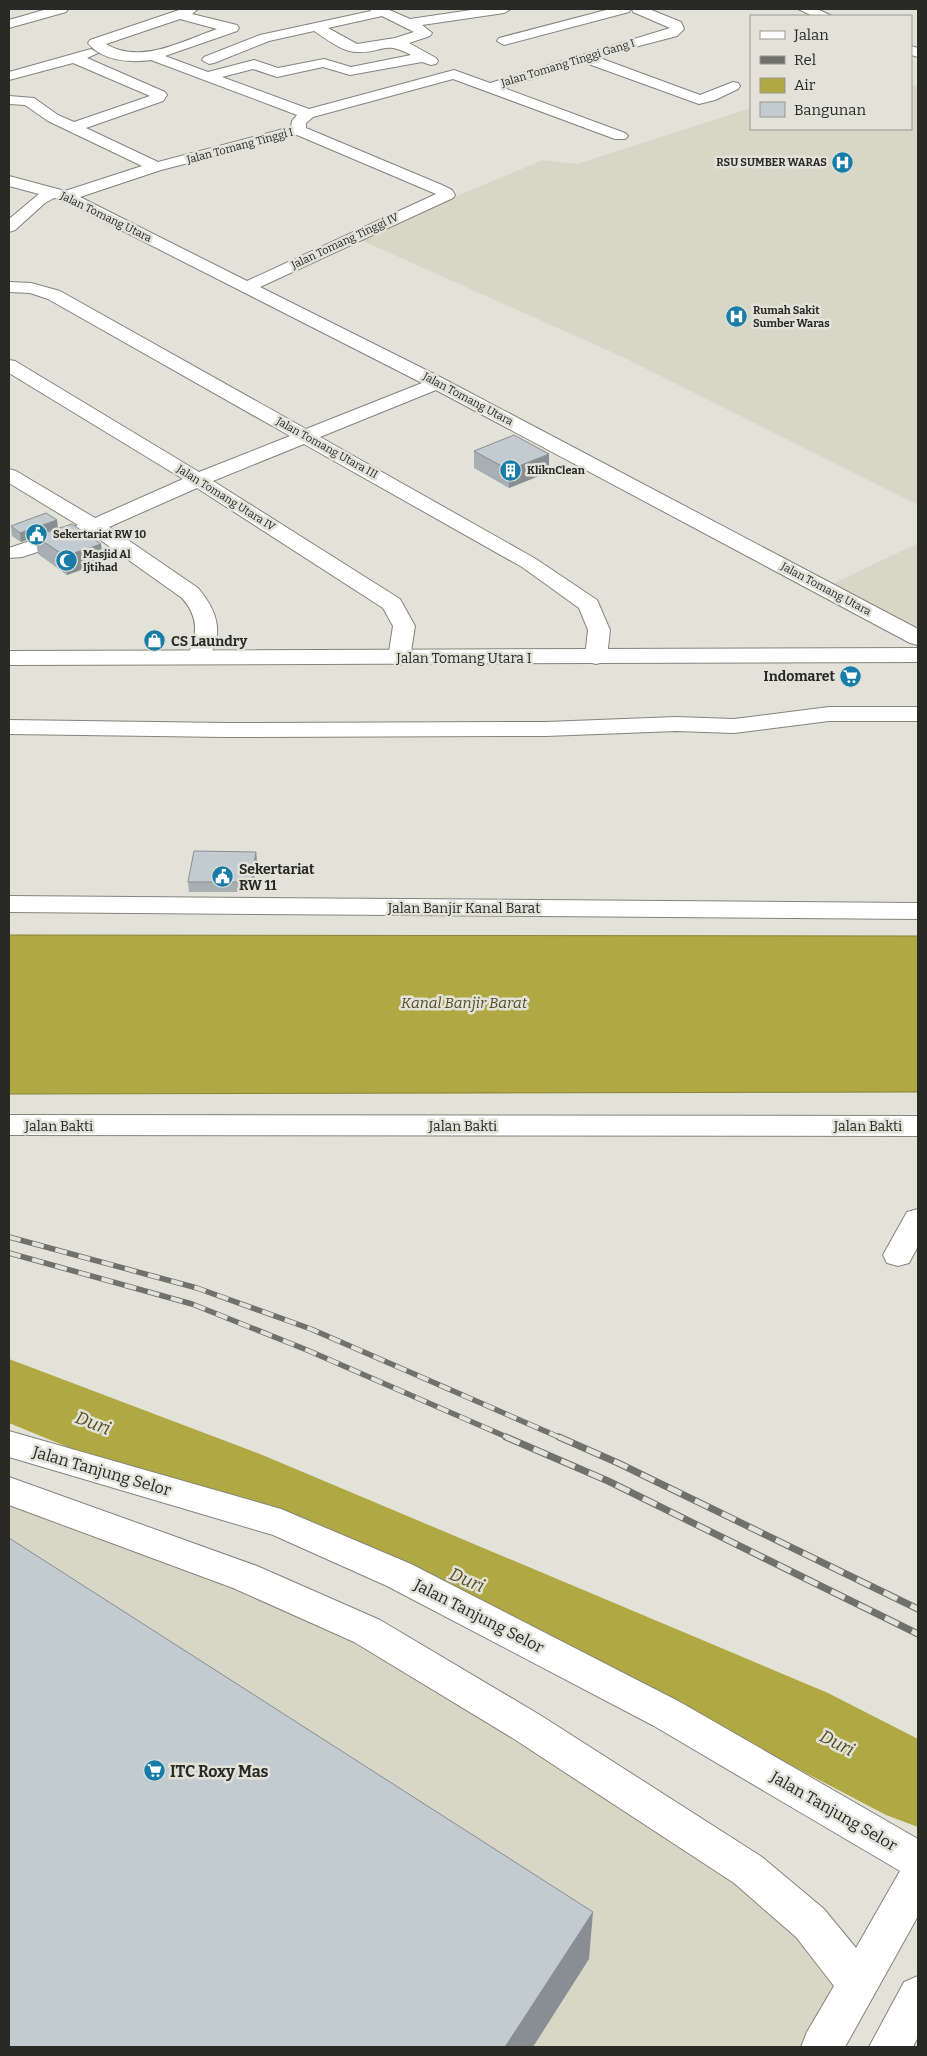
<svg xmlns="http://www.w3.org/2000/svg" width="927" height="2056" font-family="Bitter,serif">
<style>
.built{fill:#d7d6c7}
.water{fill:#b0a842;stroke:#88823a}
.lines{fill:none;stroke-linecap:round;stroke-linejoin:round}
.river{fill:#b0a842;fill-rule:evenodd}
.street-casing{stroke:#84847b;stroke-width:2}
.secondary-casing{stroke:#84847b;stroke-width:2}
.primary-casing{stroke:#84847b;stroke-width:2}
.street{fill:#fff;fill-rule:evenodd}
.secondary{fill:#fff;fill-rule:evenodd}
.primary{fill:#fff;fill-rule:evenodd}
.rail-far1-casing{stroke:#71716c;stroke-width:5.5}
.rail-casing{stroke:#71716c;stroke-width:7}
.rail-far1{stroke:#e2e2d9;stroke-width:4;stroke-dasharray:12;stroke-linecap:butt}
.rail{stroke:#e2e2d9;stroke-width:5;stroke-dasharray:15;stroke-linecap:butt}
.wall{fill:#a7afb3}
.shaded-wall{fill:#888e92}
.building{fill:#c2cbd0;stroke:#888e92}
.labels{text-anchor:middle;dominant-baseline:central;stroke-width:5;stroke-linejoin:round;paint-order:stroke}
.far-street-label{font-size:11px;fill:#292926;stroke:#e2e2d9}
.far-poi-label{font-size:11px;font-weight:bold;fill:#292926;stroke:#e2e2d9;text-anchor:start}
.poi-label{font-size:14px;font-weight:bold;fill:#292926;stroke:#e2e2d9;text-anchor:start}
.street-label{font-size:14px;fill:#292926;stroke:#e2e2d9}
.water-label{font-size:15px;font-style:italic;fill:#524f25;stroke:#e2e2d9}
.near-street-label{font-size:16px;fill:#292926;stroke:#e2e2d9}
.near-poi-label{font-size:16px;font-weight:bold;fill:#292926;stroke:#e2e2d9;text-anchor:start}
.near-water-label{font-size:18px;font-style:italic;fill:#524f25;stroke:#e2e2d9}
</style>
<rect width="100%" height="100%" fill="#e2e2d9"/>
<!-- built -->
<g class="built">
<polygon points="911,84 918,87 918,505 625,358 356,238 543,160 577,164 751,108 751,129 911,129"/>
<polygon points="918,543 918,638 824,588"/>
<polygon points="9,1491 245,1577 748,1870 858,1983 821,2047 9,2047"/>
</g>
<!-- water -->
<polygon class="water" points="9,935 918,936 918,1092 9,1094"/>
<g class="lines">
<!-- river -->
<polygon class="river" points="9,1359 260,1454 828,1693 918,1739 918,1827 886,1815 764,1751 202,1502 9,1423"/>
<defs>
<g id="street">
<polygon points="47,9 68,9 66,12 9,28 9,20"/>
<path d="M182,9H198L192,14L237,25L239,28L237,31L165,56L208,72L254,60L278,68L324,59L351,67L411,55C383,40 384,53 357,52C342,52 327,39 314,31L269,41L214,63L209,64L202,60L204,57L260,35L371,11L370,9H387L410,19L478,9H511L504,13L422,25L432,33L430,36L409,43L436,58L438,61L436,64L431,65L422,62L350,75L323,67L277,77L253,69L222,77L309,109L454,70L490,83L670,28L633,12L632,9H649L681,22L684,29L677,36L597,57L700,95L733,82L738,83L740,86L738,89L715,100L699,104L583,62L504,88L625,133L628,136L625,139H615L453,79L313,117L306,123V128L442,185L452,190L455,195L453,198L260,287L444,379L918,629V645L910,643L436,390L320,437L536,559L597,600L610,630L607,657L604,662L596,664L588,662L585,657L588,630L579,608L522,567L304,444L213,481L400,599L415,626L410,658L407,663L399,665L391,663L388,658L393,626L383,608L197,488L109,527L198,588C218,612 225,634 206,662L198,664L190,662L187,657C198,635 199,617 182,598L92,534L22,557L9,558V548L78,525L9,483V469L16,471L95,518L183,479L9,373V360L15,361L199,472L290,436L48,299L30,293L9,292V282L31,283L60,291L306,429L422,383L60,199L54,198L45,203L15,230L9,232V219L39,194L9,186V176L65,191L142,166L48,121L25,105L9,104V96L34,98L58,115L74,122L150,96L73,63L9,80V72L91,49L98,53L87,58L165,92L167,95L163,101L86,128L158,162L291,127L292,121L297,115L151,60C130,63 102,61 88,43L90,40ZM382,16L414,32L395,38L357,44L328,28ZM180,19L217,29C182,41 141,65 106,44ZM297,135L436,194L247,281L80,197L161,170Z"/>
<polygon points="610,9 631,9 629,12 504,45 497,41 499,38"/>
<polygon points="798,9 817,9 832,16 813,16"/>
<polygon points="911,46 918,48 918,57 911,55"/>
<polygon points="829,707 918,707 918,721 829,721 734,733 676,731 546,736 226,737 9,734 9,720 226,723 546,722 676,717 734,719"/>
<polygon points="9,896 918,903 918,919 9,912"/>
<polygon points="9,1115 918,1116 918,1136 9,1135"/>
<polygon points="918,1209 918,1246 909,1263 898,1266 887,1263 883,1255 907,1212"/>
</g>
<g id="secondary">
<polygon points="918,648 918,662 9,665 9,651"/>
<polygon points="9,1431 281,1509 411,1564 680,1702 918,1839 918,1916 845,2047 801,2047 807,2032 834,1986 796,1937 734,1883 514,1739 354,1642 233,1588 9,1505 9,1477 257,1566 380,1620 540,1715 762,1857 824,1909 856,1948 900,1871 654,1726 387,1586 273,1535 9,1457"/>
</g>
<polygon id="primary" points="918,1976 918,2037 913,2047 869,2047 904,1982"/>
</defs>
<!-- street casing -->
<use href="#street" class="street-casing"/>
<!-- secondary casing -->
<use href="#secondary" class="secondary-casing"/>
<!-- primary casing -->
<use href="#primary" class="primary-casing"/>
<!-- street -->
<use href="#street" class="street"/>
<!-- secondary -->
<use href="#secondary" class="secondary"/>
<!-- primary -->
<use href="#primary" class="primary"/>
<defs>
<g id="rail-far1">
<polyline points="9,1237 197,1288 311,1329 561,1438"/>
<polyline points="9,1253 192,1304 307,1350 509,1438"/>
</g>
<g id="rail">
<polyline points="506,1437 608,1481 918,1634"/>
<polyline points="559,1437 618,1463 918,1609"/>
</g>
</defs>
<!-- rail-far1 casing -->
<use href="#rail-far1" class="rail-far1-casing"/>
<!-- rail casing -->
<use href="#rail" class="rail-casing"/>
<!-- rail-far1 -->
<use href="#rail-far1" class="rail-far1"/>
<!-- rail -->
<use href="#rail" class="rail"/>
</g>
<!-- wall -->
<g class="wall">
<polygon points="474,451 549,472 509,488 474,468"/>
<polygon points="57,520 58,528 103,562 67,575 38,554 35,537 21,542 12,536 11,526"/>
<polygon points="256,852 257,862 252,892 189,892 188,882"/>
</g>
<!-- shaded-wall -->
<g class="shaded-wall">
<polygon points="549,454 549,472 509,488 509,470"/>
<polygon points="57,520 58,530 35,536 35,537 21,542 20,533"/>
<polygon points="101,544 103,562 67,575 65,556"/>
<polygon points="256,852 257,862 252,892 251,882"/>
<polygon points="593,1912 589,1959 533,2047 505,2047"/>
</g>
<!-- building -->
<g class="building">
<polygon points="514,435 549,454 509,470 474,451"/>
<polygon points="46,513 57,520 20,533 11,526"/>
<polygon points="72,524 101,544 65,556 35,536"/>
<polygon points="194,851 256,852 251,882 188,882"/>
<polygon points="9,1538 593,1912 505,2047 9,2047"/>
</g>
<!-- icons -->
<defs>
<symbol id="hospital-disc" viewBox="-11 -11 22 22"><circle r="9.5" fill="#177da8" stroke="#e2e2d9"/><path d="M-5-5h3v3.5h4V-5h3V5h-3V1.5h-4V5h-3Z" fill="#fff"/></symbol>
<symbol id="building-disc" viewBox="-11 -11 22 22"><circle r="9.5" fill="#177da8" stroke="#e2e2d9"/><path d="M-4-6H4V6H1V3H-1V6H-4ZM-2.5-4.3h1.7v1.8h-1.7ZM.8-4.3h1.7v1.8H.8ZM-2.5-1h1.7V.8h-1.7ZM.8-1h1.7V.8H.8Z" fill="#fff"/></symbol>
<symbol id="civic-disc" viewBox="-11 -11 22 22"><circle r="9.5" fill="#177da8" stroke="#e2e2d9"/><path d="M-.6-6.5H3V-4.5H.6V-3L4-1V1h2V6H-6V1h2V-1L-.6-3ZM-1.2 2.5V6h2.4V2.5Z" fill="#fff"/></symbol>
<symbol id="mosque-disc" viewBox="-11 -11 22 22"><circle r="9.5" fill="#177da8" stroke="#e2e2d9"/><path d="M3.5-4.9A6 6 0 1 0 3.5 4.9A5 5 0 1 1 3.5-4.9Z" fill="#fff"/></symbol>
<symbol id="shop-disc" viewBox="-11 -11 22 22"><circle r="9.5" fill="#177da8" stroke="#e2e2d9"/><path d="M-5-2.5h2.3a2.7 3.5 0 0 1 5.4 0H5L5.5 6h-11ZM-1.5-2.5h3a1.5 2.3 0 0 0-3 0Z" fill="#fff"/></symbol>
<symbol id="supermarket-disc" viewBox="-11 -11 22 22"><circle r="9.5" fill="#177da8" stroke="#e2e2d9"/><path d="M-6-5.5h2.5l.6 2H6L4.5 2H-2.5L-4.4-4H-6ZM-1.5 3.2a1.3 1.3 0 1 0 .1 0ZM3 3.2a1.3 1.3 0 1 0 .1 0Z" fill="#fff"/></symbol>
</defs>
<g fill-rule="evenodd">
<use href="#hospital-disc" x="830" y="150" width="25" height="25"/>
<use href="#hospital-disc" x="724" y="304" width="25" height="25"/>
<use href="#building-disc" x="498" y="458" width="25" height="25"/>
<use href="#civic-disc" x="24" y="522" width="25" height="25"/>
<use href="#mosque-disc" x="54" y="548" width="25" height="25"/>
<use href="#shop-disc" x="142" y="628" width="25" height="25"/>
<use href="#supermarket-disc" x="838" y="664" width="25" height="25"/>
<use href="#civic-disc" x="210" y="864" width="25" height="25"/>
<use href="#supermarket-disc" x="142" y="1758" width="25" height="25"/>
</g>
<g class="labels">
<!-- far-street labels -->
<g class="far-street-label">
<text transform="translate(568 63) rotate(-17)">Jalan Tomang Tinggi Gang I</text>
<text transform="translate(240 146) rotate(-15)">Jalan Tomang Tinggi I</text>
<text transform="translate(106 217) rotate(26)">Jalan Tomang Utara</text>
<text transform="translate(345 241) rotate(-25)">Jalan Tomang Tinggi IV</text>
<text transform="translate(468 399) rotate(28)">Jalan Tomang Utara</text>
<text transform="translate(327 448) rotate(29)">Jalan Tomang Utara III</text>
<text transform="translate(226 498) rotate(32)">Jalan Tomang Utara IV</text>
<text transform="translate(826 589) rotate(28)">Jalan Tomang Utara</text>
</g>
<!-- far-poi labels -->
<g class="far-poi-label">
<text x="827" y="162" text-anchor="end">RSU SUMBER WARAS</text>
<text x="753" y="310">Rumah Sakit<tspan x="753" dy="13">Sumber Waras</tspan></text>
<text x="527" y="470">KliknClean</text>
<text x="53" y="534">Sekertariat RW 10</text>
<text x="83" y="554">Masjid Al<tspan x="83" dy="13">Ijtihad</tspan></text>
</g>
<!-- poi labels -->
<g class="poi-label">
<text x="171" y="641">CS Laundry</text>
<text x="835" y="676" text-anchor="end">Indomaret</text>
<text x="239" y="869">Sekertariat<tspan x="239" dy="16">RW 11</tspan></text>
</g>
<!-- street labels -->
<g class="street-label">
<text x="464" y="658">Jalan Tomang Utara I</text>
<text x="464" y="908">Jalan Banjir Kanal Barat</text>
<text x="59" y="1126">Jalan Bakti</text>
<text x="463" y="1126">Jalan Bakti</text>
<text x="868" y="1126">Jalan Bakti</text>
</g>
<!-- water labels -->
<g class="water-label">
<text x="464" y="1003">Kanal Banjir Barat</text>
</g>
<!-- near-street labels -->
<g class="near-street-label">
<text transform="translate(102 1471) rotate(16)">Jalan Tanjung Selor</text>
<text transform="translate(479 1616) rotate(27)">Jalan Tanjung Selor</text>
<text transform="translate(834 1811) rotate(30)">Jalan Tanjung Selor</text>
</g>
<!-- near-poi labels -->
<g class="near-poi-label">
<text x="170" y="1771">ITC Roxy Mas</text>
</g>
<!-- near-water labels -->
<g class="near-water-label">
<text transform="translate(93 1423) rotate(21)">Duri</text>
<text transform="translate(467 1580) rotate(23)">Duri</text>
<text transform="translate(837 1743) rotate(27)">Duri</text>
</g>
</g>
<!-- border -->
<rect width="927" height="2056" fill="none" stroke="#292926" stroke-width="20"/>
<!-- legend -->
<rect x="750" y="15" width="162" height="115" fill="#e2e2d9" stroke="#989891"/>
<rect x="760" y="31" width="25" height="8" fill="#ffffff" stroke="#989891"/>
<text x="794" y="40" font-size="15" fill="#292926">Jalan</text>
<rect x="760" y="56" width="25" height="8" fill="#71716c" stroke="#989891"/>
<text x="794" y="65" font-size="15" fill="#292926">Rel</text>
<rect x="760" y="78" width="25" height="15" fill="#b0a842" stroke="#989891"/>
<text x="794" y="90" font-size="15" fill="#292926">Air</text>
<rect x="760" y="102" width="25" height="15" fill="#c2cbd0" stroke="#989891"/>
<text x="794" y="115" font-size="15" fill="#292926">Bangunan</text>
</svg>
